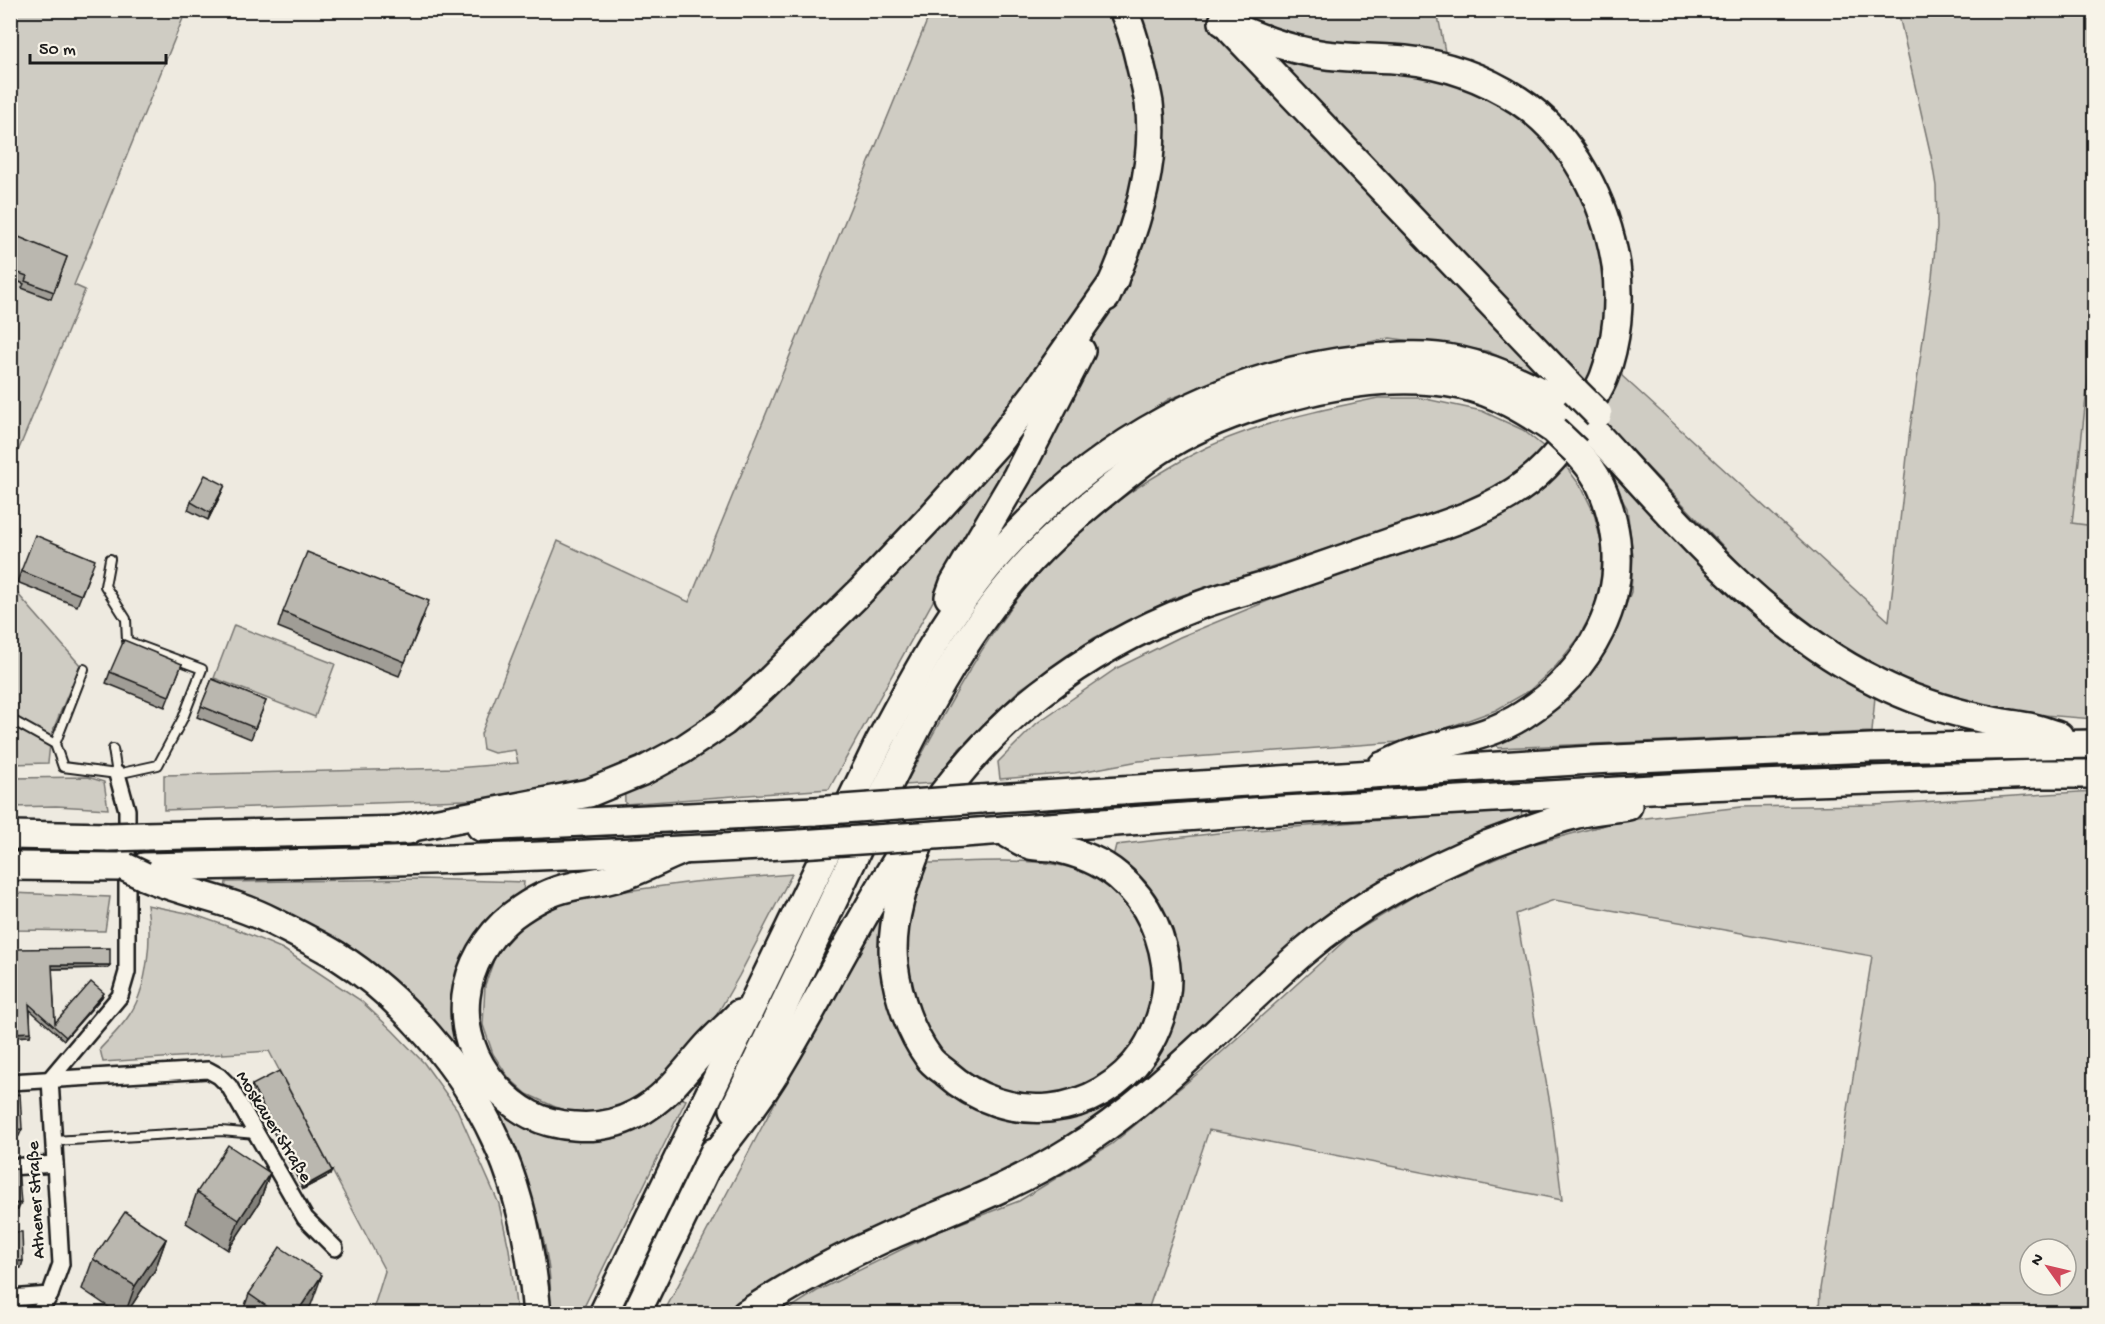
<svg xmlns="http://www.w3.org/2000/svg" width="2105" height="1324" font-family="'Gochi Hand',sans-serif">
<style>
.built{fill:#dedbd1}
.green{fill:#cfccc3;stroke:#767470;stroke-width:1.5;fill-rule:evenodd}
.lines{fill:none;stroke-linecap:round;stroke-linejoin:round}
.lane-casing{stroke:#1c1c1c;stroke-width:12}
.street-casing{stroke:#1c1c1c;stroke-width:20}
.highway-casing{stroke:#1c1c1c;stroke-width:32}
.lane{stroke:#f7f3e8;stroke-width:8}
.street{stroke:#f7f3e8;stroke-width:15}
.highway{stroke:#f7f3e8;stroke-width:27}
.highway-bridge-casing{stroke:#1c1c1c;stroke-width:32;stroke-linecap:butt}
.highway-bridge{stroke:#f7f3e8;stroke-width:27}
.wall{fill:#a09d96;stroke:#1c1c1c;stroke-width:1.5}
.shaded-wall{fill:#82807a;stroke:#1c1c1c;stroke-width:1.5}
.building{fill:#bab7af;stroke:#1c1c1c;stroke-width:1.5}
.labels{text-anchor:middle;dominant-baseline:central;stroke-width:4.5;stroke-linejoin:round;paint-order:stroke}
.street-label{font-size:18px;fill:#1c1c1c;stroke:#f7f3e8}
</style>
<rect width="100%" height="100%" fill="#eeeae0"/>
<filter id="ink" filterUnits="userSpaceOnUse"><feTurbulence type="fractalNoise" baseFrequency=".0167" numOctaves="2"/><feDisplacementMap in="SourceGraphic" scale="12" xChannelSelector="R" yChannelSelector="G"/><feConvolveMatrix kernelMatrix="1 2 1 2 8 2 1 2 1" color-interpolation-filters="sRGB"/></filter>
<g filter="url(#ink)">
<!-- built -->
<polygon class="built" points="2094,327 2094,526 2072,524"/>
<!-- green -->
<g class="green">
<polygon points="2083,10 2094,14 2094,327 2072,523 2094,526 2094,719 2018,713 1961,702 1883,671 1836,648 1785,611 1615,433 1544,377 1487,351 1390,338 1283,359 1169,399 1093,449 1026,505 995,489 829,789 625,804 624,762 591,777 496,799 164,810 164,775 456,768 518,763 515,750 494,753 483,749 481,734 558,541 689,602 931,11 1437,11 1448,67 1559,137 1617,274 1622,376 1889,621 1910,429 1932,277 1937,228 1936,186 1931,156 1898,11"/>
<polygon points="11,11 186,11 74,285 85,290 11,468"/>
<path d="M1378,398H1421L1482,411L1523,430L1545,448L1516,474L1478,498L1416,520L1174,598L1094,638L1019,690L959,749L933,783L905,785C947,709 988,628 1047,563C1081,526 1121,496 1164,471C1191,454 1220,440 1250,430C1292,416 1335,407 1378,398Z"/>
<polygon points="1564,464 1582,488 1594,513 1602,546 1601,578 1594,609 1577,640 1556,666 1529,691 1496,710 1444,729 1399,742 1139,761 1075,773 1000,779 998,762 1037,723 1117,668 1180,637 1270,600 1473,530 1535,494"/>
<path d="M1608,465C1688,554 1763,645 1875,696L1872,732L1498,748L1496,742L1542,720L1583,680L1615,633L1631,592L1633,556L1627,508L1604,469Z"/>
<polygon points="10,585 80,665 51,735 48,763 11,764"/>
<polygon points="234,625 335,664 315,717 214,678"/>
<polygon points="88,777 104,782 108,809 56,806 11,807 11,778"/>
<path d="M2094,791V1313H1819L1820,1289L1872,956L1554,900L1516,914L1551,1109L1562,1200L1209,1130L1147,1313L781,1314L817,1291L937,1232L1019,1201L1112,1144L1202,1070L1353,933L1429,887L1526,846L1620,821L1741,807L1874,805ZM2030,1249H2066V1285H2030Z"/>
<path d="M1521,809L1522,818L1459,844L1106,1116L1034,1161L792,1269L727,1313L663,1314L879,906L918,885L927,863C987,862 1052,853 1107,881L1116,845L1218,833Z"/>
<polygon points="792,874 739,976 712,1023 682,1058 648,1089 611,1112 582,1117 553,1106 527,1094 509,1078 493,1054 483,1025 485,985 496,954 522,926 558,905 596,895 693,882"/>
<polygon points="420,879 524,882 523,893 493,914 471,940 456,980 455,1006 469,1065 431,1022 225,890 226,882"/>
<polygon points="11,893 110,897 105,931 11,930"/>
<path d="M147,905L192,914L238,930L283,949L360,1000L393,1031L424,1063L457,1109L499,1204L509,1249L517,1313H372L385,1271L269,1051L223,1054L222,1051V1054L103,1062L100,1049C110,1038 122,1027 130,1014C148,987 152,936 147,905Z"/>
<path d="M479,1087L539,1132L567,1140L602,1137L644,1125L678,1097L686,1100L581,1313H549C550,1303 551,1292 550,1281C548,1241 519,1148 498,1113C492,1104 485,1096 479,1087Z"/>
</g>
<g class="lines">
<defs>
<g id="lane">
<polyline points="110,559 105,586 126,619 127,641 202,669 183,718 158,765 117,774 113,749"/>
<polyline points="10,719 55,744 63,767 117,774"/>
<polyline points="55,744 84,669"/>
<polyline points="54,1141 221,1131 256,1134"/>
</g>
<g id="street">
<polyline points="50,1079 120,996 127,972 127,810 117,774"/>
<polyline points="10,1082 208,1070 219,1076 229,1086 305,1218 335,1248"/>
<polyline points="10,1167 55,1164"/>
<polyline points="10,1298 50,1295"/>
<polyline points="38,1314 50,1295 61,1264 50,1079"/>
</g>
<g id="highway">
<polyline points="1230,29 1575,391"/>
<path d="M1106,297C1133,239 1158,168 1149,103C1147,91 1144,79 1141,67C1137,49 1132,28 1123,10"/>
<path d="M1590,427C1674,518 1764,627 1877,682C1910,699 1948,711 1984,719C1999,723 2014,724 2029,727C2039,729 2049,733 2059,736"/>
<polyline points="949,597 954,583 1017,476 1081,351"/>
<path d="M1382,766C1393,762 1404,755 1416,752C1454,740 1487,738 1523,715C1590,672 1632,598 1612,519C1608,503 1603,486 1593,472C1589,465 1582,458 1576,451"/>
<polyline points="980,799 1591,760 1871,748 2094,744"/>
<polyline points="481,827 815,811"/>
<polyline points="392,831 589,793 643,771 682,750 724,722 761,689 859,593 933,515 996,445 1035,394 1114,281"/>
<polyline points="964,833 1267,811 1704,786 2039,774 2094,774"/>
<polyline points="10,835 109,837"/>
<polyline points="144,836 409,830"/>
<path d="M920,842C905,879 889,924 894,965C898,997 910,1032 929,1058C933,1064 940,1068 946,1073C1006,1127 1098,1119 1144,1052C1157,1032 1167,1004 1167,979C1165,939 1149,902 1118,876C1099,860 1076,852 1052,847C1045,846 1037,847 1030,845C1023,843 1016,838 1010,835"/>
<path d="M681,851C661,859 640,871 619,877C603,882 586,883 570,887C550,891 529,903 513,915C458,959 448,1033 496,1087C517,1111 541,1124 574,1126C595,1128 617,1124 636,1114C667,1098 684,1072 707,1046C717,1035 729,1025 739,1014"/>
<polyline points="10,866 125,867"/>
<path d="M144,867C363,863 581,856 800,844"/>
<path d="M144,876C186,894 231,900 272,921C294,932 316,943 336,955C402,996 463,1068 495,1138C521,1192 532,1254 537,1314"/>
<path d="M734,1109C774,1026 813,944 852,861C897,767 944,661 1012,581C1041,546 1074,517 1109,489C1128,474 1147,457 1168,445C1209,420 1257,404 1304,393C1354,381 1410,375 1461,385C1495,392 1526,411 1554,430"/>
<path d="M707,1167C730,1134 758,1103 778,1068C857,937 916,791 1040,694C1087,657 1140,628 1195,607C1221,597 1249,590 1276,582C1314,569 1353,555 1391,542C1438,527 1488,513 1528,482C1556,460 1575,432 1591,402C1596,393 1601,385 1604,377C1617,343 1621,301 1616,265C1606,202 1573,136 1518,100C1484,78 1445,64 1405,60C1377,57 1348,59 1320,54C1286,49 1254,36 1223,22"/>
<path d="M603,1314L879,743C915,675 951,607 1003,549C1097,444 1221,374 1362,359C1393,356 1427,353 1457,360C1498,369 1533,385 1568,409"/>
<polyline points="636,1314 714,1152"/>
<path d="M746,1314C791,1284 838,1259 887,1237C949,1210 1013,1187 1070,1151C1157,1098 1225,1020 1302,953C1357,905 1422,872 1489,844C1518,833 1547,822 1577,814C1594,810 1611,809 1628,806"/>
</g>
</defs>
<!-- lane casing -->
<use href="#lane" class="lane-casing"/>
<!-- street casing -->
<use href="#street" class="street-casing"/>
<!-- highway casing -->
<use href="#highway" class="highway-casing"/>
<!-- lane -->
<use href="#lane" class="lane"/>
<!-- street -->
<use href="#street" class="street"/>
<!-- highway -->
<use href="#highway" class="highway"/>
<defs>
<g id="highway-bridge">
<polyline points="1575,391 1598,414"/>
<polyline points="1554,430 1576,451"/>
<polyline points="815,811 980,799"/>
<polyline points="109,837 144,836"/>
<polyline points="800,844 964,833"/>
<polyline points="125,867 144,876"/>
</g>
</defs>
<!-- highway-bridge casing -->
<use href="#highway-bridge" class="highway-bridge-casing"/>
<!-- highway-bridge -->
<use href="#highway-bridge" class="highway-bridge"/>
</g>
<!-- wall -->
<g class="wall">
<polygon points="10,243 67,257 51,299 22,288 24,284 10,278"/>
<polygon points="222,492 208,520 188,510 191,502"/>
<polygon points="21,571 91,571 77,606 17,582"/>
<polygon points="283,612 424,616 399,676 278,627"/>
<polygon points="182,664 165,707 106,683 110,672"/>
<polygon points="212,679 266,701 251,739 197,717"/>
<polygon points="10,949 108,968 52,969 55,1023 102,997 64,1040 30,1010 30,1036 10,1037"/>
<polygon points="252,1085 330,1175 303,1189 251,1089"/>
<polygon points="270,1173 259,1203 228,1250 186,1223 197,1192"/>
<polygon points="166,1239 155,1270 126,1314 119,1314 82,1289 93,1259"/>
<polygon points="249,1294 311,1305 305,1314 242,1314"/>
</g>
<!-- shaded-wall -->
<g class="shaded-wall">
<polygon points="225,485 222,492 208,520 210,513"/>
<polygon points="52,965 110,965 108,968 50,969"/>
<polygon points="104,993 102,997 64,1040 66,1037"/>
<polygon points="31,1032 30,1036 10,1037 10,1033"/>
<polygon points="22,1129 19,1136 10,1137 10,1130"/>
<polygon points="332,1171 330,1175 303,1189 305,1186"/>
<polygon points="270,1173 259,1203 228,1250 239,1220"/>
<polygon points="21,1203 18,1210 10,1211 10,1204"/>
<polygon points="166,1239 155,1270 126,1314 125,1314 135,1286"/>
<polygon points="10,1261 23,1261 21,1268 10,1269"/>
<polygon points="322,1275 311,1305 305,1314 296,1314"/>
</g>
<!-- building -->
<g class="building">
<polygon points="14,235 67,257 54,292 25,281 27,276 10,270 10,243"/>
<polygon points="205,475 225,485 210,513 191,502"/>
<polygon points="35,535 95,560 81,595 21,571"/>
<polygon points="307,552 429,601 405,662 283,612"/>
<polygon points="124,640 182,664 169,696 110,672"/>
<polygon points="212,679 266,701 255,728 201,706"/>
<polygon points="110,948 110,965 52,965 55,1023 91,982 104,993 66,1037 29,1004 31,1032 10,1033 10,949"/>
<polygon points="279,1071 332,1171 305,1186 252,1085"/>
<polygon points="20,1094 22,1129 10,1130 10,1095"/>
<polygon points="228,1145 270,1173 239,1220 197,1192"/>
<polygon points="10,1169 18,1169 21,1203 10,1204"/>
<polygon points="125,1212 166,1239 135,1286 93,1259"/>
<polygon points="10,1232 22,1232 23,1261 10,1261"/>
<polygon points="280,1247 322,1275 296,1314 278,1314 249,1294"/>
</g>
</g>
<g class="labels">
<!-- street labels -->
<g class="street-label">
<text transform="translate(273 1127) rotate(58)">Moskauer Straße</text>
<text transform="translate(37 1200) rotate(-93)">Athener Straße</text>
</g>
</g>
<!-- margin -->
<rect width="2105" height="1324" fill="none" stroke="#f7f3e8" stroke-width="36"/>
<rect x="18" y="18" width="2069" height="1288" fill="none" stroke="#1c1c1c" stroke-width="2" filter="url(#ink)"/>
<!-- north arrow -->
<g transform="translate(2048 1267) rotate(304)"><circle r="28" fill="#f7f3e8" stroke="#9f9d96" stroke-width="1.5"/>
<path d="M0-4.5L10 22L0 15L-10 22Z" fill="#d1495b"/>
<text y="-9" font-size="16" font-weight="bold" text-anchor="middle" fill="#1c1c1c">N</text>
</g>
<!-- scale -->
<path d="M30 54v9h136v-9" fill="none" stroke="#1c1c1c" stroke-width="3"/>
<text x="39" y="54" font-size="18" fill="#1c1c1c" stroke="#f7f3e8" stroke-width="4.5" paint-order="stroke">50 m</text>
</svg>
